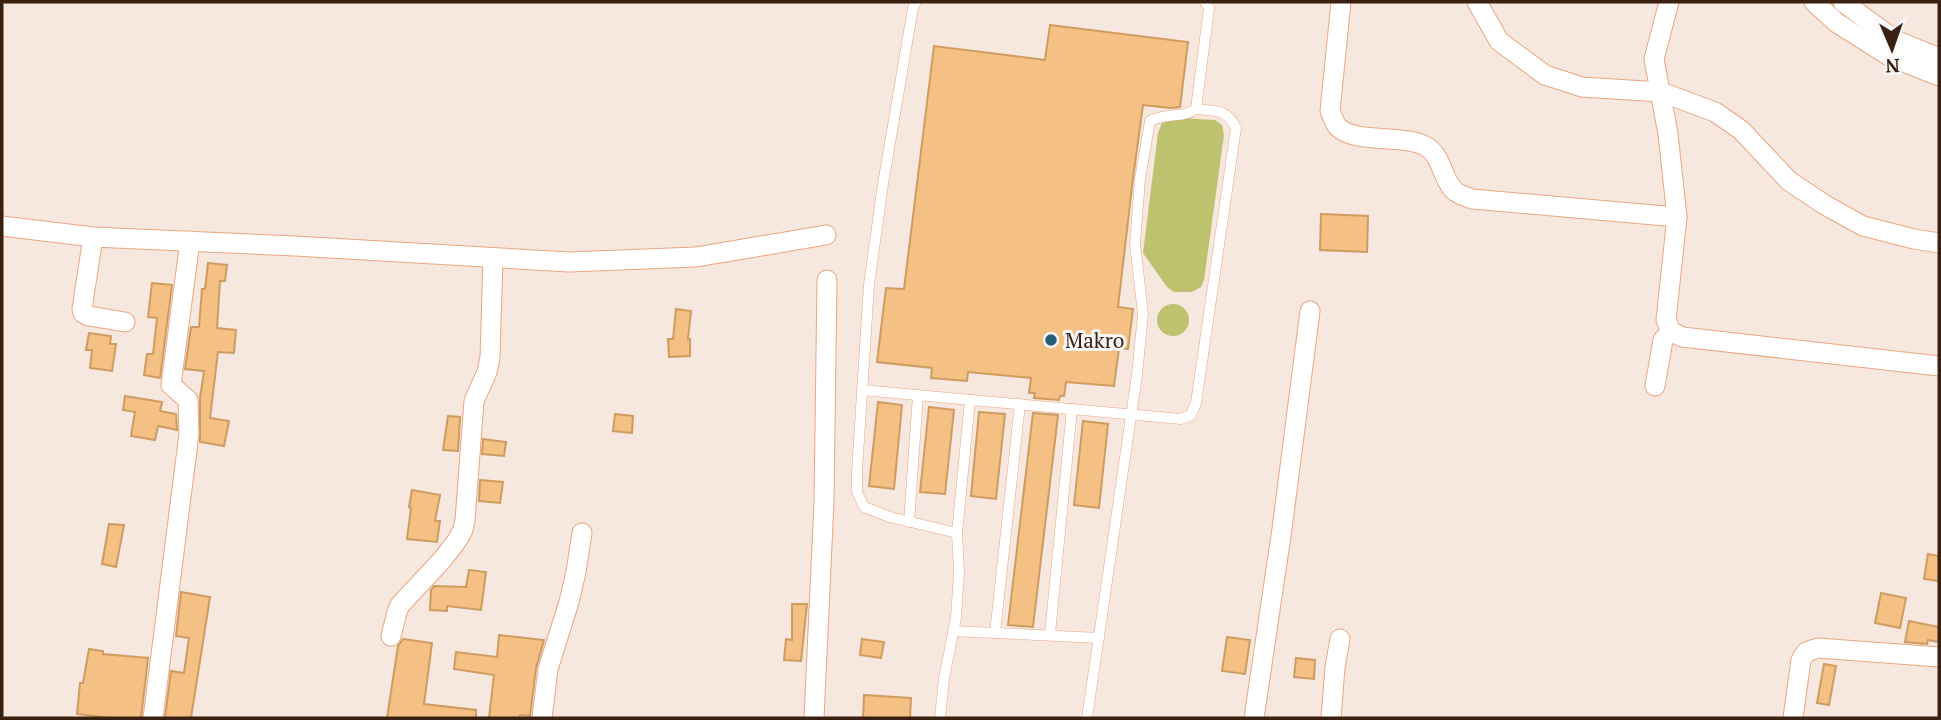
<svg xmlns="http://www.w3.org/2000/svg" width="1941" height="720" font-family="'PT Serif',serif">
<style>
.green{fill:#bec16d}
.building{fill:#f4c083;stroke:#ce9c61;stroke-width:2}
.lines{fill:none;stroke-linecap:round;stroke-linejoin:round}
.lane-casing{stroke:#eba67f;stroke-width:11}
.street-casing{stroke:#eba67f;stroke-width:21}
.lane{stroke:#fff;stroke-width:10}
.street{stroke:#fff;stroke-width:19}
.poi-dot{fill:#245e77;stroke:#f7f7f7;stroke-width:2.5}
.labels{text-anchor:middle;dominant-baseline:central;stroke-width:6;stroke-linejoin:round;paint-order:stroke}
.poi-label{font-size:21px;fill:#3a2010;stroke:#f7f7f7;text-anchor:start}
</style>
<rect width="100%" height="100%" fill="#f6e7df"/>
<!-- green -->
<g class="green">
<polygon points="1180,118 1215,120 1222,125 1224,135 1204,280 1201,287 1192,292 1174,292 1167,287 1143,253 1158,133 1162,123"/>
<circle cx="1173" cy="320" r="16"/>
</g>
<!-- building -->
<g class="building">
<polygon points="1050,25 1188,42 1180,107 1170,108 1143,105 1133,178 1118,307 1133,309 1128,349 1119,348 1114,386 1066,382 1064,396 1060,396 1059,400 1034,398 1035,393 1029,393 1031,378 968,372 967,381 931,378 932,368 877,362 886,288 904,289 934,46 1045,60"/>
<polygon points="1321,214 1368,216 1367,252 1320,250"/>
<polygon points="208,263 227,265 225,281 220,281 217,328 236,330 234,353 218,352 210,418 229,421 224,446 200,442 200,398 204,371 185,369 191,327 199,327 202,289 205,289"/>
<polygon points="152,283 172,285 160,378 144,375 147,354 153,354 157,318 148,317"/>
<polygon points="676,309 691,311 688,339 690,339 690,356 669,357 668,339 673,339"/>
<polygon points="89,333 111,336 110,344 116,344 112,371 90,368 92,350 86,350"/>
<polygon points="125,396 162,402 160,411 176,414 177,430 158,426 155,440 131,436 135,412 123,410"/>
<polygon points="878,402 902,405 894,489 869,486"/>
<polygon points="929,407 954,410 945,494 920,492"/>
<polygon points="979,412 1005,414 996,499 971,496"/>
<polygon points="1033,413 1058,415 1033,627 1008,625"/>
<polygon points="615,414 633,416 632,433 613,431"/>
<polygon points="448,416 460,417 458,451 443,450"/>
<polygon points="1083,421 1108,424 1099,508 1074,505"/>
<polygon points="483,439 506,442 504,456 482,454"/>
<polygon points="480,480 503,482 500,503 479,501"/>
<polygon points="412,490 440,495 435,521 440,521 437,542 407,539 411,508 409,507"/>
<polygon points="109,524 124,525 116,567 102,564"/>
<polygon points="1928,554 1939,556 1939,581 1924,579"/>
<polygon points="469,570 486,572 481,610 447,606 447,611 430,610 431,590 434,586 466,587"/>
<polygon points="181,592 210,597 191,718 165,718 171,671 184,673 189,638 176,636"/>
<polygon points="1881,593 1906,598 1900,628 1875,623"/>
<polygon points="792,604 807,604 801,661 784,660 786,639 792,640"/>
<polygon points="1909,621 1939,627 1939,642 1928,640 1927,644 1905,642"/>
<polygon points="499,635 544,640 536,668 530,716 520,715 520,718 489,718 494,675 454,669 456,652 497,657"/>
<polygon points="1227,637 1250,640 1245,674 1222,671"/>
<polygon points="403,639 432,643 424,704 476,710 476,718 387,718 398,646"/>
<polygon points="862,639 884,642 881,658 860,655"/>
<polygon points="89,649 103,651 103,654 148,658 141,718 109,718 77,714 80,683 83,683"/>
<polygon points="1296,658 1315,660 1314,679 1294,677"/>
<polygon points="1824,664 1836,666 1829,705 1817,703"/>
<polygon points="864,695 911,698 910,718 863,718"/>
</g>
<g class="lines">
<defs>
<g id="lane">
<polyline points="916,2 913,8 883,184 869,285 857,471 857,492 864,507 890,517 957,533 959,572 956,618 944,678 940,718"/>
<path d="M862,390L1181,419L1191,415L1196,403L1236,128C1227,109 1216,111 1196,109"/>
<polyline points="909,522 918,395"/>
<polyline points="957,533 970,400"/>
<polyline points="953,631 1099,638"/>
<polyline points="995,633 1020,404"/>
<polyline points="1050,634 1072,409"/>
<path d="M1087,718L1137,375L1143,314L1135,244L1140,179L1150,121C1166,112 1182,119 1196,109L1209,8L1205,2"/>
</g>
<g id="street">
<path d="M1341,2L1330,111C1332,115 1334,122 1337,126C1353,145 1405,133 1427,147C1443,157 1442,181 1456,192C1460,195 1467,197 1472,199L1677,217"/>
<polyline points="1477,2 1499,41 1545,75 1582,87 1661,92 1715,112 1741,130 1789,181 1825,205 1863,226 1914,239 1939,243"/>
<polyline points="1669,2 1654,59 1668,134 1677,217 1666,320 1671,331 1682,337 1939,366"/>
<polyline points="1814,2 1837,23 1891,57 1939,76"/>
<polyline points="1843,2 1895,40 1939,58"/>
<polyline points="2,226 93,237 295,246 569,262 696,257 826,235"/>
<polyline points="93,237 82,309 83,313 89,316 125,322"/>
<polyline points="1655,386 1663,340 1671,331"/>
<polyline points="391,636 397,612 400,605 442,560 456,542 463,530 465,520 474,401 487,372 490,357 493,258"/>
<polyline points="153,718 189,434 188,400 171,385 190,241"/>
<polyline points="542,718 548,669 569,602 576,572 582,533"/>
<polyline points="814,718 824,502 827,280"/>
<polyline points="1254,718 1282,529 1310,311"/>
<polyline points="1331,718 1335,667 1340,639"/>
<polyline points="1793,718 1801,660 1806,652 1818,648 1939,657"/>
</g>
</defs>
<!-- lane casing -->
<use href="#lane" class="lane-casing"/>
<!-- street casing -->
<use href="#street" class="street-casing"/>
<!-- lane -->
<use href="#lane" class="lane"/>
<!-- street -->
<use href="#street" class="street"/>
</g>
<!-- markers -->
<circle class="poi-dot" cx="1051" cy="340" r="7"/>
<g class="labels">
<!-- poi labels -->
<g class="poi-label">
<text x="1065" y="340">Makro</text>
</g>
</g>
<!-- border -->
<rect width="1941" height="720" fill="none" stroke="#3a2010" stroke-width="7"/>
<!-- north arrow -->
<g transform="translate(1892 49) rotate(178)" stroke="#f7f7f7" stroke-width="5" paint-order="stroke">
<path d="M0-5L12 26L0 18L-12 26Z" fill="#3a2010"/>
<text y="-10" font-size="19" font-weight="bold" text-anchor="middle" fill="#3a2010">N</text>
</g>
</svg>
